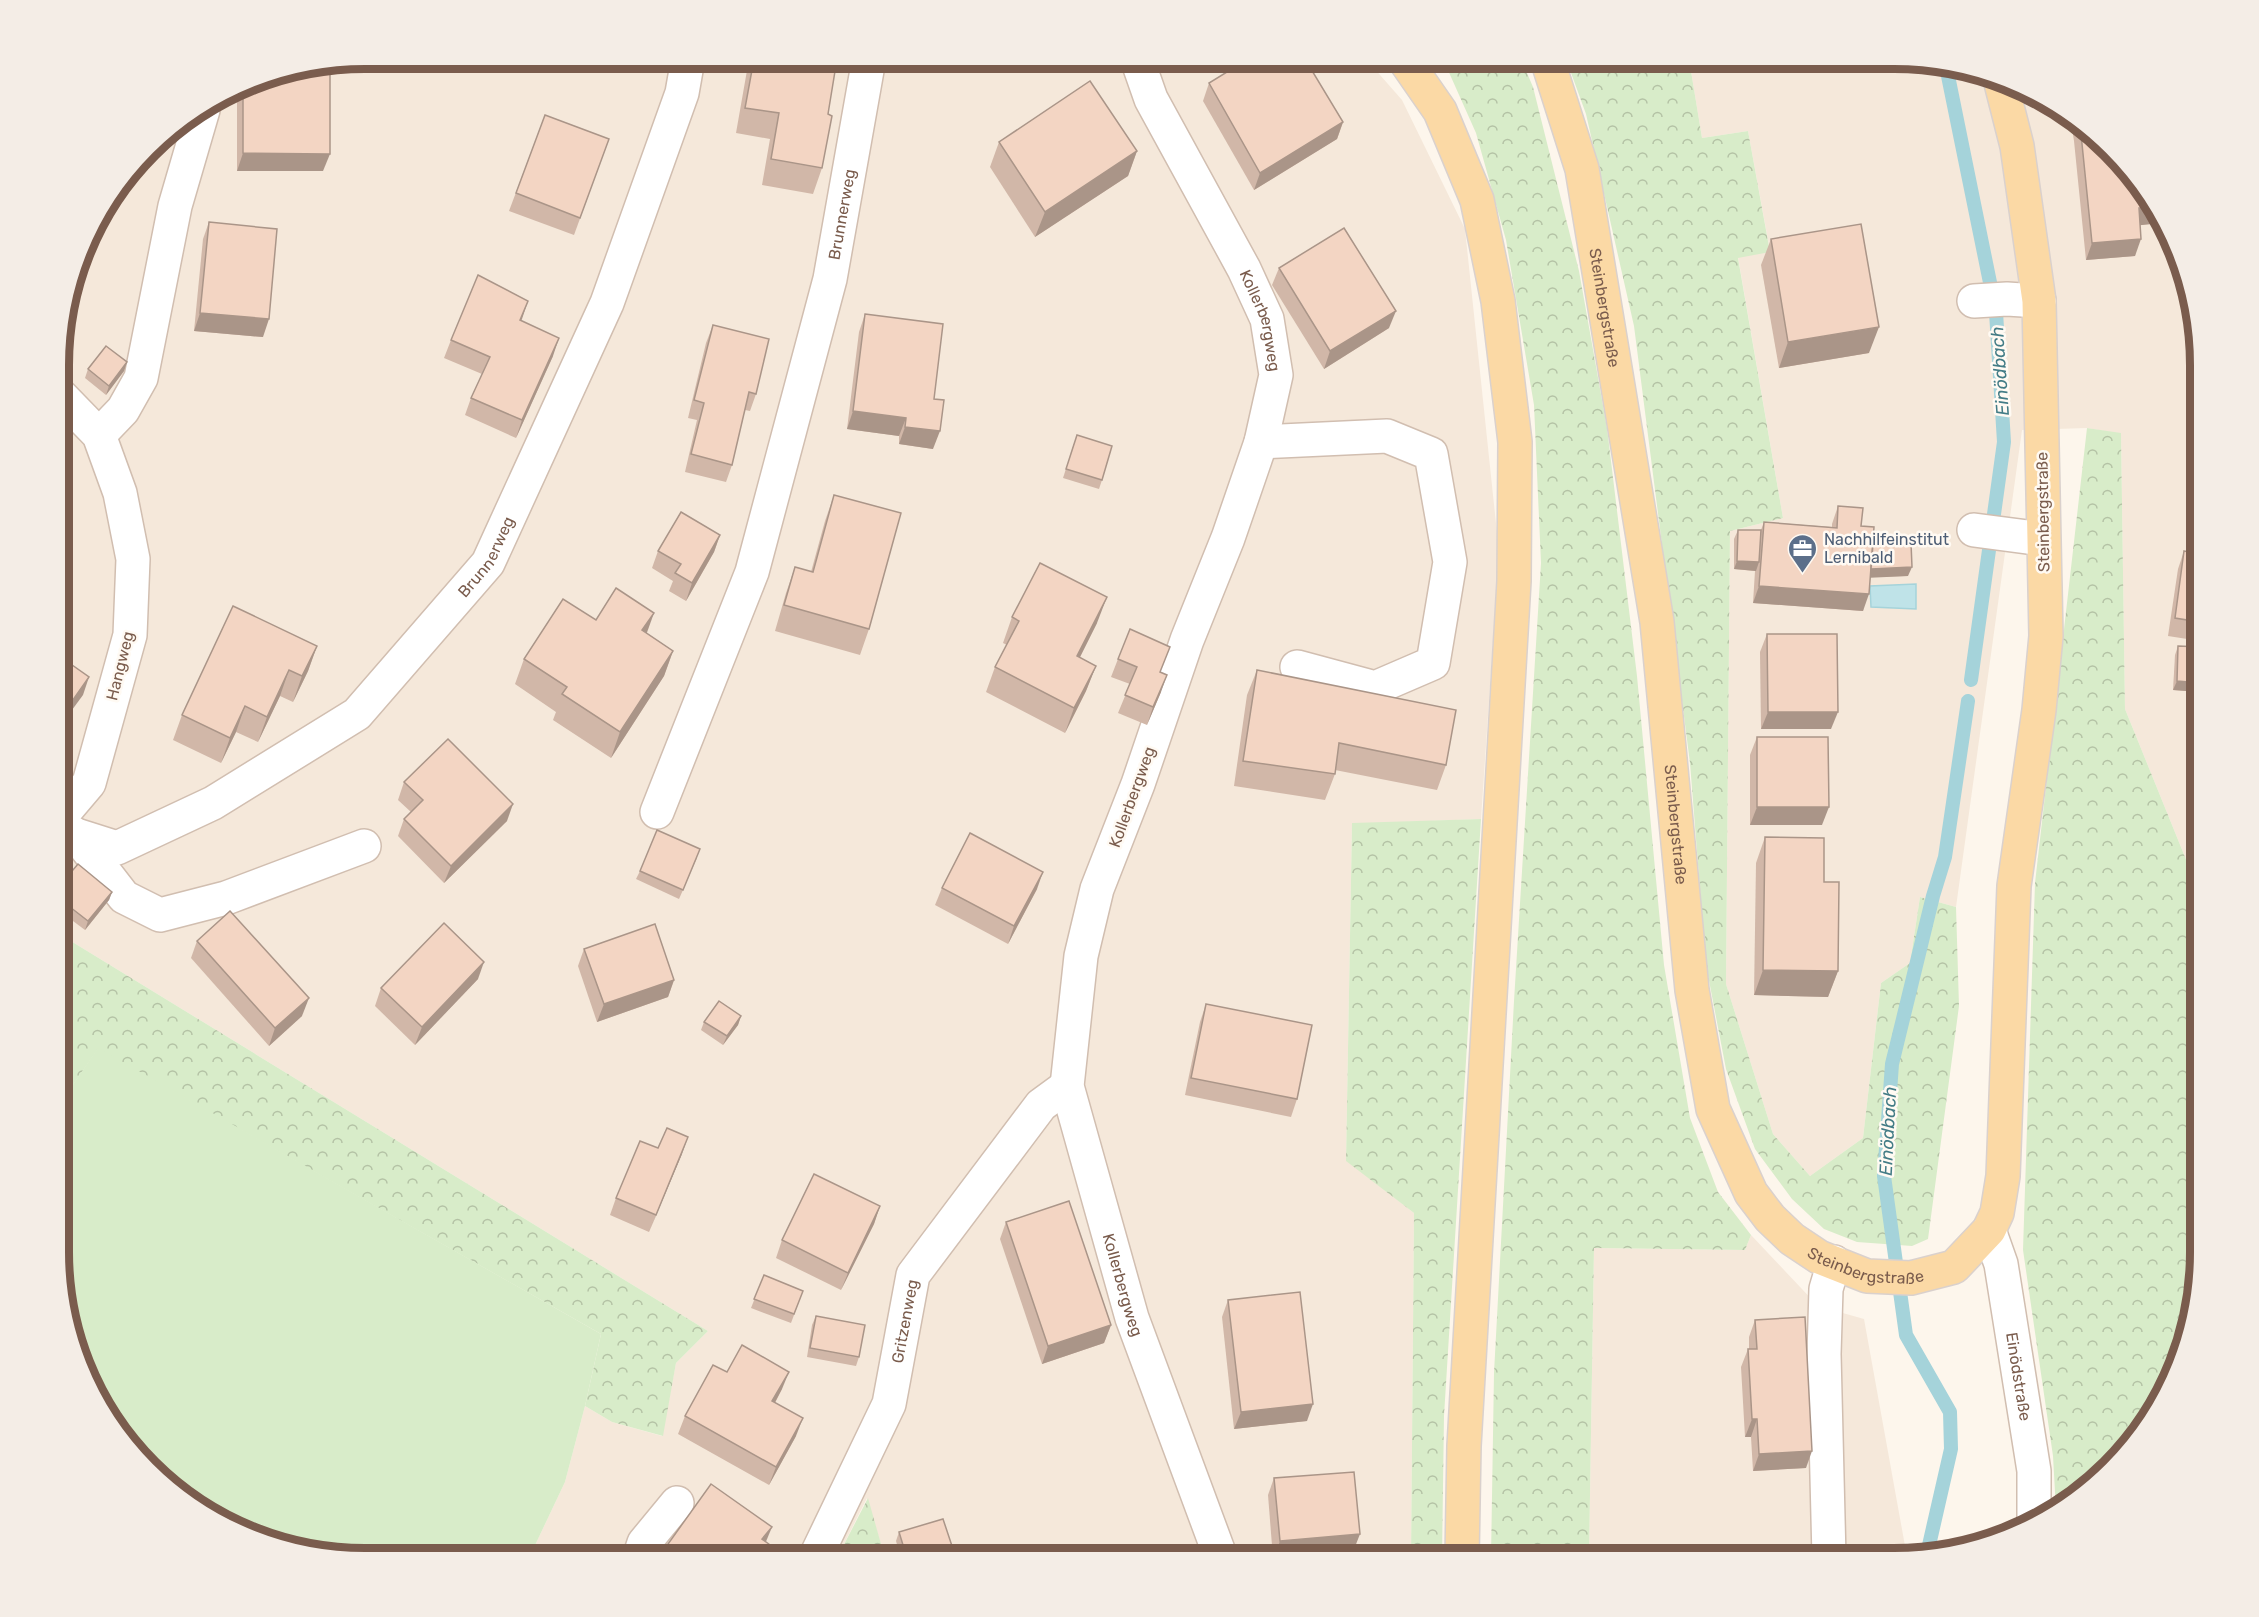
<svg xmlns="http://www.w3.org/2000/svg" width="2259" height="1617" font-family="Rubik,sans-serif">
<style>
.residential{fill:#f5e8da}
.forest{fill:url(#forest-crowns)}
.garden{fill:#d8ecc9}
.water{fill:#bfe3e8;stroke:#a5d3da;stroke-width:1.5}
.lines{fill:none;stroke-linecap:round;stroke-linejoin:round}
.stream{stroke:#a5d3da;stroke-width:14}
.minor-casing{stroke:#d1beb0;stroke-width:36}
.major-casing{stroke:#dad1cd;stroke-width:36}
.minor{stroke:#fff;stroke-width:33}
.major{stroke:#fbd9a5;stroke-width:33}
.wall{fill:#d1b7a8}
.shaded-wall{fill:#aa9588}
.building{fill:#f3d5c3;stroke:#aa9588;stroke-width:1.5}
.labels{text-anchor:middle;dominant-baseline:central;stroke-width:5;stroke-linejoin:round;paint-order:stroke}
.street-label{font-size:16px;fill:#7a5c4d;stroke:#fffaf3}
.service-label{font-size:16px;fill:#4e5e75;stroke:#fffaf3;text-anchor:start}
.water-label{font-size:18px;font-style:italic;fill:#437c86;stroke:#fffaf3}
.rim{fill:none;stroke:#7a5c4d;stroke-width:8}
</style>
<defs>
<pattern id="forest-crowns" width="20" height="18" patternUnits="userSpaceOnUse" patternTransform="scale(1.5)"><rect width="20" height="18" fill="#d8ecc9"/><path d="M2 6a3 3 0 1 1 6 0M12 15a3 3 0 1 1 6 0" fill="none" stroke="#b4c2a5"/></pattern>
</defs>
<rect width="100%" height="100%" fill="#fdf6ec"/>
<!-- residential -->
<g class="residential">
<polygon points="365,59 1366,59 1402,100 1465,229 1499,552 1481,819 1352,824 1346,1160 1414,1213 1411,1558 885,1558 867,1498 837,1558 529,1558 565,1482 585,1406 612,1422 662,1436 676,1363 708,1331 61,935 61,325 90,229 163,135 248,82"/>
<polygon points="1689,59 1914,59 1993,75 2081,122 2137,178 2169,229 2200,345 2200,894 2125,709 2121,434 2087,428 2022,430 1956,907 1920,897 1910,963 1881,983 1863,1138 1810,1176 1773,1134 1726,984 1730,531 1783,518 1738,257 1770,251 1748,131 1702,138"/>
<polygon points="1751,1235 1818,1306 1864,1319 1907,1557 1895,1558 1589,1558 1594,1248 1745,1250"/>
</g>
<!-- forest -->
<g class="forest">
<polygon points="1443,59 1521,59 1533,87 1579,271 1607,428 1637,676 1664,965 1690,1118 1718,1192 1751,1235 1745,1250 1594,1248 1589,1558 1491,1558 1494,1373 1514,1001 1541,563 1534,405 1506,240 1476,133"/>
<polygon points="1566,59 1689,59 1702,138 1748,131 1770,252 1738,258 1783,518 1730,531 1726,984 1773,1134 1810,1176 1863,1138 1881,983 1910,963 1920,897 1956,907 1959,1006 1928,1239 1912,1246 1857,1242 1824,1229 1792,1199 1755,1149 1726,1069 1706,965 1690,763 1634,326 1586,114"/>
<polygon points="2087,428 2121,433 2125,709 2200,894 2200,1272 2184,1351 2137,1439 2081,1495 2056,1510 2053,1456 2023,1250 2035,883"/>
<polygon points="1481,819 1444,1416 1442,1558 1411,1558 1414,1213 1346,1161 1352,823"/>
<polygon points="61,935 708,1331 676,1363 663,1436 612,1422 585,1406 601,1334 98,1049 61,1102"/>
<polygon points="868,1498 885,1558 837,1558"/>
</g>
<!-- garden -->
<polygon class="garden" points="98,1048 601,1334 585,1406 565,1482 529,1558 345,1558 248,1535 178,1495 99,1405 61,1292 61,1102"/>
<!-- water -->
<polygon class="water" points="1916,584 1916,609 1871,607 1870,586"/>
<g class="lines">
<!-- stream -->
<g class="stream">
<polyline points="1946,66 1996,312 2004,442 1971,680"/>
<polyline points="1927,1554 1951,1449 1950,1412 1906,1335 1884,1176 1892,1064 1933,896 1945,857 1968,701"/>
</g>
<defs>
<g id="minor">
<path id="s1" d="M1137,59L1151,99L1244,269L1267,319L1276,375L1261,442L1228,538L1187,640L1138,784L1097,889L1081,956L1067,1086L1132,1318L1221,1558"/>
<polyline points="1974,301 2007,299 2039,301"/>
<polyline points="61,396 99,435 120,493 133,559 130,635 89,783 61,816"/>
<polyline points="99,435 123,410 141,378 175,206 203,110"/>
<polyline points="1261,442 1387,436 1431,454 1450,562 1433,663 1375,688 1297,667"/>
<polyline points="1974,530 2043,539"/>
<path id="s2" d="M657,812L752,572L830,279L869,59"/>
<path id="s3" d="M61,826L76,835L117,848L213,803L357,714L488,563L607,303L682,93L688,59"/>
<polyline points="76,835 124,897 160,915 226,898 364,846"/>
<path id="s4" d="M1989,1230L2001,1264L2034,1471V1525"/>
<polyline points="639,1558 644,1543 677,1503"/>
<path id="s5" d="M815,1558L889,1404L913,1275L1041,1105L1067,1086"/>
<polyline points="1829,1558 1824,1354 1826,1289 1834,1262"/>
</g>
<g id="major">
<polyline points="1404,59 1440,111 1477,200 1498,301 1515,442 1514,581 1464,1446 1462,1558"/>
<path id="s6" d="M1547,59L1582,169L1657,622L1692,990L1713,1109L1751,1193L1770,1218L1792,1239L1819,1257L1867,1276L1911,1278L1954,1267L1989,1230L1997,1213L2003,1176L2014,886L2039,710L2046,636L2039,301L2017,146L2000,79"/>
</g>
</defs>
<!-- minor casing -->
<use href="#minor" class="minor-casing"/>
<!-- major casing -->
<use href="#major" class="major-casing"/>
<!-- minor -->
<use href="#minor" class="minor"/>
<!-- major -->
<use href="#major" class="major"/>
</g>
<!-- wall -->
<g class="wall">
<polygon points="749,59 837,59 828,114 822,168 813,194 762,185 770,139 736,133"/>
<polygon points="1766,59 1835,59 1833,63 1768,71"/>
<polygon points="248,82 323,171 237,171 237,89"/>
<polygon points="1209,83 1343,122 1337,139 1254,190 1203,101"/>
<polygon points="545,115 609,139 574,235 509,211"/>
<polygon points="2070,116 2081,122 2151,224 2140,225 2135,256 2086,260 2074,141"/>
<polygon points="999,142 1137,151 1128,176 1035,237 990,167"/>
<polygon points="209,222 263,337 194,331 203,239"/>
<polygon points="1771,239 1869,353 1779,368 1761,265"/>
<polygon points="1279,268 1389,328 1324,369 1272,285"/>
<polygon points="865,314 934,399 933,449 899,444 899,436 847,429 859,332"/>
<polygon points="521,321 553,356 516,438 465,415 471,398 482,374 444,358 451,340"/>
<polygon points="713,325 756,394 750,411 745,410 732,465 726,482 685,472 697,420 688,418 706,343"/>
<polygon points="127,362 124,371 106,395 85,378 88,369"/>
<polygon points="1074,444 1102,480 1099,489 1063,478"/>
<polygon points="834,495 869,629 860,655 775,631 786,593 795,567 811,572 825,521"/>
<polygon points="1838,506 1861,526 1873,544 1908,576 1870,577 1863,611 1753,603 1755,571 1734,569 1734,539 1738,530 1761,530 1764,522 1832,527 1832,524"/>
<polygon points="720,535 714,552 686,601 669,591 673,581 652,568 658,551"/>
<polygon points="2184,551 2200,554 2200,641 2168,636 2178,569"/>
<polygon points="1012,617 1097,623 1080,657 1096,666 1086,691 1065,733 986,692 995,667 1007,645 1003,643"/>
<polygon points="596,620 647,633 673,651 664,676 611,758 553,720 556,712 515,684 524,659"/>
<polygon points="1767,634 1831,729 1761,729 1760,652"/>
<polygon points="317,646 308,671 293,702 280,696 258,742 236,732 221,763 173,740 182,715"/>
<polygon points="2178,646 2200,647 2200,692 2173,690 2175,655"/>
<polygon points="1170,647 1160,672 1161,692 1147,725 1118,713 1130,684 1111,677 1118,659"/>
<polygon points="1257,670 1446,765 1437,790 1335,770 1335,774 1325,800 1234,786 1247,695"/>
<polygon points="1757,737 1822,825 1750,825 1750,755"/>
<polygon points="404,782 507,821 444,883 398,836 404,819 411,812 398,800"/>
<polygon points="1765,837 1824,882 1838,971 1828,997 1754,995 1756,863"/>
<polygon points="697,858 679,899 636,879 640,871"/>
<polygon points="61,884 112,892 109,900 85,930 61,912"/>
<polygon points="942,888 1037,889 1008,944 935,905"/>
<polygon points="197,941 302,1016 269,1046 191,958"/>
<polygon points="584,949 674,980 668,997 597,1022 578,966"/>
<polygon points="478,979 415,1045 375,1006 381,988"/>
<polygon points="1206,1004 1297,1099 1291,1117 1185,1095 1200,1022"/>
<polygon points="741,1016 738,1025 723,1045 701,1030 704,1022"/>
<polygon points="682,1154 649,1232 610,1215 616,1198"/>
<polygon points="880,1206 874,1224 841,1290 776,1258 782,1240"/>
<polygon points="1006,1222 1111,1325 1104,1343 1042,1364 1000,1239"/>
<polygon points="764,1275 803,1291 791,1323 751,1308"/>
<polygon points="1228,1300 1307,1421 1234,1429 1222,1317"/>
<polygon points="816,1316 859,1357 856,1366 807,1357 812,1325"/>
<polygon points="1755,1320 1806,1468 1753,1471 1751,1437 1745,1437 1741,1367 1748,1349 1749,1349 1749,1337"/>
<polygon points="782,1389 775,1403 796,1436 769,1485 678,1434 685,1416"/>
<polygon points="1274,1478 1353,1552 1273,1558 1268,1495"/>
<polygon points="899,1532 956,1558 901,1558 896,1541"/>
</g>
<!-- shaded-wall -->
<g class="shaded-wall">
<polygon points="1772,59 1835,59 1833,63 1768,71"/>
<polygon points="1343,122 1337,139 1254,190 1260,173"/>
<polygon points="1137,151 1128,176 1035,237 1045,212"/>
<polygon points="243,153 330,154 323,171 237,171"/>
<polygon points="2155,207 2156,209 2151,224 2133,226 2139,208"/>
<polygon points="2141,239 2135,256 2086,260 2092,243"/>
<polygon points="90,262 84,280 74,283 79,266"/>
<polygon points="528,301 522,319 513,337 520,320"/>
<polygon points="1396,311 1389,328 1324,369 1330,351"/>
<polygon points="200,313 269,319 263,337 194,331"/>
<polygon points="1879,327 1869,353 1779,368 1788,342"/>
<polygon points="559,338 553,356 516,438 522,420"/>
<polygon points="127,362 124,371 106,395 109,386"/>
<polygon points="853,411 906,418 899,436 847,429"/>
<polygon points="905,427 940,431 933,449 899,444"/>
<polygon points="720,535 714,552 686,601 692,583"/>
<polygon points="1737,561 1759,562 1756,571 1734,569"/>
<polygon points="1912,567 1908,576 1865,578 1868,569"/>
<polygon points="1759,586 1869,594 1863,611 1753,603"/>
<polygon points="1107,597 1097,623 1068,681 1077,656"/>
<polygon points="654,613 645,638 642,630"/>
<polygon points="317,646 308,671 293,702 302,676"/>
<polygon points="673,651 664,676 611,758 620,732"/>
<polygon points="1096,666 1086,691 1065,733 1074,708"/>
<polygon points="289,670 280,696 258,742 267,717"/>
<polygon points="1167,675 1161,692 1147,725 1153,707"/>
<polygon points="89,677 83,695 61,725 61,717"/>
<polygon points="2177,681 2200,683 2200,692 2173,690"/>
<polygon points="245,706 236,732 221,763 230,738"/>
<polygon points="1768,712 1838,712 1831,729 1761,729"/>
<polygon points="513,804 507,821 444,883 451,866"/>
<polygon points="1757,807 1829,807 1822,825 1750,825"/>
<polygon points="1043,872 1037,889 1008,944 1014,926"/>
<polygon points="112,892 109,900 85,930 88,921"/>
<polygon points="484,962 478,979 415,1045 422,1027"/>
<polygon points="1763,970 1838,971 1828,997 1754,995"/>
<polygon points="674,980 668,997 597,1022 604,1004"/>
<polygon points="309,998 302,1016 269,1046 275,1028"/>
<polygon points="741,1016 738,1025 723,1045 727,1036"/>
<polygon points="688,1137 682,1154 649,1232 656,1215"/>
<polygon points="880,1206 874,1224 841,1290 848,1273"/>
<polygon points="1111,1325 1104,1343 1042,1364 1048,1346"/>
<polygon points="789,1372 782,1389 766,1419 772,1401"/>
<polygon points="1313,1404 1307,1421 1234,1429 1241,1412"/>
<polygon points="803,1418 796,1436 769,1485 776,1467"/>
<polygon points="1752,1419 1757,1419 1751,1437 1745,1437"/>
<polygon points="1812,1451 1806,1468 1753,1471 1759,1454"/>
<polygon points="772,1527 765,1544 762,1539"/>
<polygon points="1360,1534 1353,1552 1274,1558 1280,1541"/>
<polygon points="773,1547 769,1558 763,1558"/>
</g>
<!-- building -->
<g class="building">
<polygon points="754,59 837,59 828,114 832,116 822,168 771,159 779,113 745,108"/>
<polygon points="1248,59 1305,59 1343,122 1260,173 1209,83"/>
<polygon points="317,68 330,68 330,154 243,153 243,85 248,82"/>
<polygon points="1090,81 1137,151 1045,212 999,142"/>
<polygon points="545,115 609,139 580,218 516,193"/>
<polygon points="2080,124 2082,124 2137,178 2155,207 2139,208 2141,239 2092,243"/>
<polygon points="209,222 277,229 269,319 200,313"/>
<polygon points="1861,224 1879,327 1788,342 1771,239"/>
<polygon points="1344,228 1396,311 1330,351 1279,268"/>
<polygon points="85,246 90,262 79,266"/>
<polygon points="478,275 528,301 520,320 559,338 522,420 471,398 490,357 451,340"/>
<polygon points="865,314 943,324 934,399 944,400 940,431 905,427 906,418 853,411"/>
<polygon points="713,325 769,339 756,394 749,392 732,465 691,454 704,403 694,400"/>
<polygon points="106,346 127,362 109,386 88,369"/>
<polygon points="1077,435 1112,446 1102,480 1066,469"/>
<polygon points="834,495 901,513 869,629 784,605 795,567 813,572"/>
<polygon points="1838,506 1863,508 1861,526 1874,527 1869,594 1759,586 1764,522 1837,528"/>
<polygon points="681,512 720,535 692,583 675,573 681,564 658,551"/>
<polygon points="1738,530 1761,530 1759,562 1737,561"/>
<polygon points="1911,543 1912,567 1871,569 1873,544"/>
<polygon points="2184,551 2200,554 2200,622 2175,618"/>
<polygon points="1040,563 1107,597 1077,656 1096,666 1074,708 995,667 1019,621 1012,617"/>
<polygon points="616,588 654,613 642,630 673,651 620,732 562,694 567,687 524,659 563,599 596,620"/>
<polygon points="233,606 317,646 302,676 289,670 267,717 245,706 230,738 182,715"/>
<polygon points="1130,629 1170,647 1160,672 1167,675 1153,707 1125,695 1137,667 1118,659"/>
<polygon points="1767,634 1837,634 1838,712 1768,712"/>
<polygon points="2178,646 2200,647 2200,683 2177,681"/>
<polygon points="65,660 89,677 61,717 61,666"/>
<polygon points="1257,670 1456,710 1446,765 1339,743 1335,774 1243,761"/>
<polygon points="1757,737 1828,737 1829,807 1757,807"/>
<polygon points="448,739 513,804 451,866 404,819 423,800 404,782"/>
<polygon points="657,830 700,849 683,890 640,871"/>
<polygon points="970,833 1043,872 1014,926 942,888"/>
<polygon points="1765,837 1824,838 1824,882 1839,882 1838,971 1763,970"/>
<polygon points="78,864 112,892 88,921 61,900 61,884"/>
<polygon points="230,911 309,998 275,1028 197,941"/>
<polygon points="444,923 484,962 422,1027 381,988"/>
<polygon points="655,924 674,980 604,1004 584,949"/>
<polygon points="719,1001 741,1016 727,1036 704,1022"/>
<polygon points="1206,1004 1312,1025 1297,1099 1191,1078"/>
<polygon points="667,1128 688,1137 656,1215 616,1198 640,1141 658,1148"/>
<polygon points="814,1174 880,1206 848,1273 782,1240"/>
<polygon points="1069,1201 1111,1325 1048,1346 1006,1222"/>
<polygon points="764,1275 803,1291 794,1314 754,1299"/>
<polygon points="1300,1292 1313,1404 1241,1412 1228,1300"/>
<polygon points="816,1316 865,1325 859,1357 810,1348"/>
<polygon points="1805,1317 1812,1451 1759,1454 1757,1419 1752,1419 1748,1349 1757,1349 1755,1320"/>
<polygon points="742,1345 789,1372 772,1401 803,1418 776,1467 685,1416 713,1365 727,1372"/>
<polygon points="1354,1472 1360,1534 1280,1541 1274,1478"/>
<polygon points="711,1484 772,1527 762,1539 773,1547 763,1558 658,1558"/>
<polygon points="943,1519 956,1558 907,1558 899,1532"/>
</g>
<!-- icons -->
<defs>
<symbol id="office-pin" viewBox="-11 -11 22 30"><path d="M0 17L-7.5 6A9.5 9.5 0 1 1 7.5 6Z" fill="#5c6f8a" stroke="#fffaf3"/><path d="M-6-3h4V-5.5h4V-3h4V5H-6ZM-1-4.5V-3h2v-1.5ZM-6 0V1H6V0Z" fill="#fff"/></symbol>
</defs>
<g fill-rule="evenodd">
<use href="#office-pin" x="1786" y="532" width="33" height="45"/>
</g>
<g class="labels">
<!-- street labels -->
<g class="street-label">
<text stroke="none"><textPath href="#s2" startOffset="627">Brunnerweg</textPath></text>
<text stroke="none"><textPath href="#s6" startOffset="256">Steinbergstraße</textPath></text>
<text stroke="none"><textPath href="#s1" startOffset="291">Kollerbergweg</textPath></text>
<text transform="translate(2043 512) rotate(-91)">Steinbergstraße</text>
<text stroke="none"><textPath href="#s3" startOffset="540">Brunnerweg</textPath></text>
<text transform="translate(120 666) rotate(-76)">Hangweg</text>
<text transform="translate(1132 797) rotate(-70)">Kollerbergweg</text>
<text stroke="none"><textPath href="#s6" startOffset="778">Steinbergstraße</textPath></text>
<text stroke="none"><textPath href="#s6" startOffset="1300">Steinbergstraße</textPath></text>
<text stroke="none"><textPath href="#s1" startOffset="1299">Kollerbergweg</textPath></text>
<text stroke="none"><textPath href="#s5" startOffset="255">Gritzenweg</textPath></text>
<text stroke="none"><textPath href="#s4" startOffset="150">Einödstraße</textPath></text>
</g>
<!-- service labels -->
<g class="service-label">
<text x="1824" y="539">Nachhilfeinstitut<tspan x="1824" dy="18">Lernibald</tspan></text>
</g>
<!-- water labels -->
<g class="water-label">
<text transform="translate(2000 371) rotate(-94)">Einödbach</text>
<text transform="translate(1888 1131) rotate(-87)">Einödbach</text>
</g>
</g>
<!-- crop -->
<path d="M0 0H2259V1617H0ZM365 69H1894A296 296 0 0 1 2190 365V1252A296 296 0 0 1 1894 1548H365A296 296 0 0 1 69 1252V365A296 296 0 0 1 365 69Z" fill="#f4ede6" fill-rule="evenodd"/>
<path class="rim" d="M365 69H1894A296 296 0 0 1 2190 365V1252A296 296 0 0 1 1894 1548H365A296 296 0 0 1 69 1252V365A296 296 0 0 1 365 69Z"/>
</svg>
